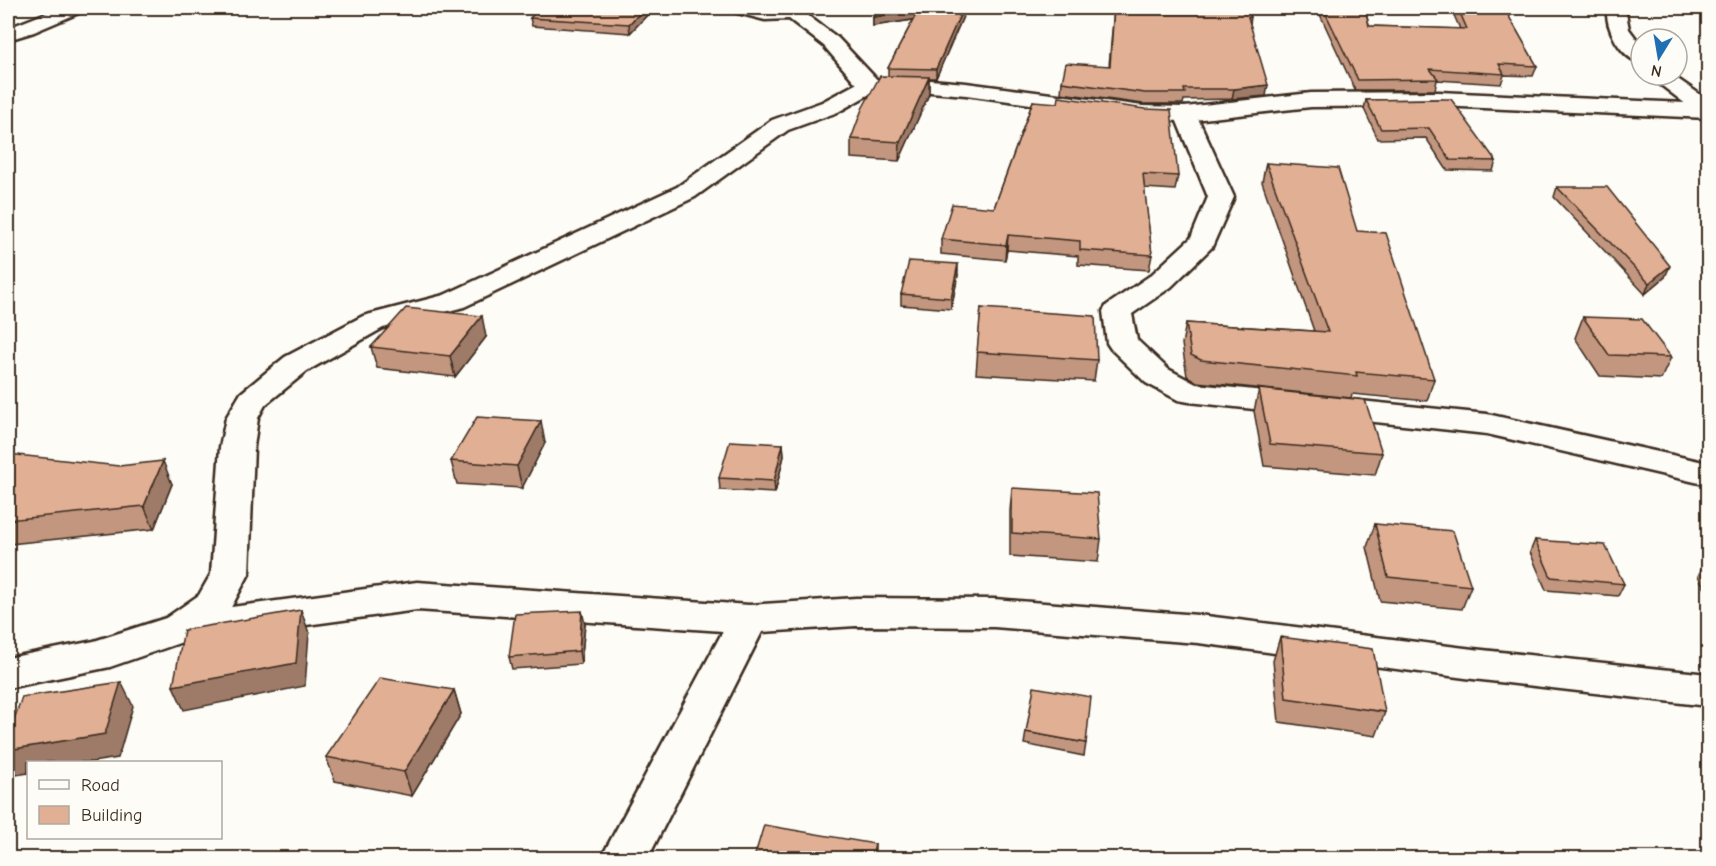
<svg xmlns="http://www.w3.org/2000/svg" width="1716" height="866" font-family="'Comic Neue',sans-serif">
<style>
.lines{fill:none;stroke-linecap:round;stroke-linejoin:round}
.street-casing{stroke:#3b2a1e;stroke-width:5}
.secondary-casing{stroke:#3b2a1e;stroke-width:5}
.street{fill:#fdfcf7;fill-rule:evenodd}
.secondary{fill:#fdfcf7;fill-rule:evenodd}
.wall{fill:#c2967f;stroke:#3b2a1e;stroke-width:1.5}
.shaded-wall{fill:#9e7a68;stroke:#3b2a1e;stroke-width:1.5}
.building{fill:#e1af94;stroke:#3b2a1e;stroke-width:1.5}
</style>
<rect width="100%" height="100%" fill="#fdfcf7"/>
<filter id="ink" filterUnits="userSpaceOnUse"><feTurbulence type="fractalNoise" baseFrequency=".0167" numOctaves="2"/><feDisplacementMap in="SourceGraphic" scale="12" xChannelSelector="R" yChannelSelector="G"/><feConvolveMatrix kernelMatrix="1 2 1 2 8 2 1 2 1" color-interpolation-filters="sRGB"/></filter>
<g filter="url(#ink)">
<g class="lines">
<defs>
<g id="street">
<polygon points="59,8 83,8 81,12 34,32 8,40 8,28"/>
<polygon points="732,8 817,8 815,12 807,15 838,38 882,85 879,90 871,91 863,90 854,81 824,46 789,19 765,20 734,12"/>
<path d="M1607,8H1625L1629,29L1641,45V63C1621,58 1605,28 1607,8Z"/>
<polygon points="1648,75 1672,75 1708,100 1708,116 1700,115"/>
<polygon points="1185,107 1193,109 1196,114 1234,197 1212,247 1171,287 1132,314 1137,340 1168,369 1196,384 1487,414 1708,463 1708,485 1487,434 1189,402 1178,400 1146,383 1111,349 1107,343 1103,311 1107,305 1151,275 1191,238 1208,197 1174,114 1177,109"/>
<polygon points="417,582 749,605 856,598 994,599 1198,615 1473,649 1708,674 1708,706 1473,679 1198,643 994,627 856,626 762,632 648,858 601,858 723,631 417,610 180,642 166,638 160,628 166,618 180,614"/>
</g>
<polygon id="secondary" points="907,78 966,83 1143,106 1185,107 1311,93 1439,92 1708,104 1708,118 1439,106 1311,107 1185,121 1143,120 966,95 907,90 875,91 838,112 788,130 695,197 464,307 383,328 307,371 265,405 258,418 254,447 249,574 227,615 194,638 110,667 8,688 8,658 94,641 166,618 199,595 211,574 220,447 226,418 241,393 285,357 363,316 444,295 677,187 772,120 822,102 863,80"/>
</defs>
<!-- street casing -->
<use href="#street" class="street-casing"/>
<!-- secondary casing -->
<use href="#secondary" class="secondary-casing"/>
<!-- street -->
<use href="#street" class="street"/>
<!-- secondary -->
<use href="#secondary" class="secondary"/>
</g>
<!-- wall -->
<g class="wall">
<polygon points="540,8 654,8 630,33 532,26 530,18"/>
<polygon points="1114,8 1251,17 1250,24 1266,96 1232,99 1184,100 1183,104 1143,104 1061,93 1062,82 1109,66"/>
<polygon points="1317,8 1365,8 1369,26 1460,29 1453,13 1454,8 1504,8 1537,66 1533,76 1504,75 1501,84 1437,80 1435,90 1355,90"/>
<polygon points="965,12 936,78 929,78 929,94 899,161 851,158 851,139 888,76 888,68 913,20 873,26 873,17"/>
<polygon points="1442,99 1496,161 1493,171 1447,170 1426,138 1378,139 1364,109 1366,100"/>
<polygon points="1033,101 1178,176 1175,190 1144,188 1152,255 1149,270 1078,265 1078,256 1007,250 1005,260 941,254 941,239 994,208"/>
<polygon points="1266,163 1357,231 1434,379 1427,401 1352,394 1351,398 1197,382 1187,376 1182,344 1186,323 1314,331 1262,182"/>
<polygon points="1557,187 1665,277 1645,294 1554,197"/>
<polygon points="958,275 951,309 901,305 901,294"/>
<polygon points="981,308 1097,360 1094,381 976,374"/>
<polygon points="1583,317 1671,357 1661,379 1600,376 1575,338"/>
<polygon points="486,337 455,377 377,368 371,347"/>
<polygon points="1259,389 1382,453 1375,475 1264,466 1254,411"/>
<polygon points="545,443 522,488 457,484 451,461"/>
<polygon points="783,444 784,456 775,493 720,490 719,478"/>
<polygon points="8,454 172,484 154,529 10,544 8,547"/>
<polygon points="1012,488 1101,539 1098,562 1010,556 1010,511"/>
<polygon points="1375,524 1471,586 1462,609 1380,601 1367,547"/>
<polygon points="1535,540 1624,584 1618,596 1546,590 1530,552"/>
<polygon points="1708,556 1708,594 1698,576"/>
<polygon points="585,624 581,664 512,669 509,657"/>
<polygon points="1280,637 1385,712 1376,736 1279,722 1273,661"/>
<polygon points="454,690 461,714 412,796 335,781 326,757"/>
<polygon points="1026,732 1086,743 1084,756 1024,744"/>
</g>
<!-- shaded-wall -->
<g class="shaded-wall">
<polygon points="645,8 654,8 630,33 629,24"/>
<polygon points="963,8 998,8 965,12 936,78 936,69"/>
<polygon points="918,11 918,19 873,26 873,17"/>
<polygon points="929,77 929,94 899,161 900,142"/>
<polygon points="1268,85 1266,96 1232,99 1234,89"/>
<polygon points="1008,235 1007,250 1005,260 1006,245"/>
<polygon points="958,264 958,275 951,309 951,298"/>
<polygon points="1670,266 1665,277 1645,294 1649,283"/>
<polygon points="482,316 486,337 455,377 450,356"/>
<polygon points="541,421 545,443 522,488 517,466"/>
<polygon points="783,444 784,456 775,493 774,481"/>
<polygon points="163,461 172,484 154,529 144,506"/>
<polygon points="301,610 309,633 305,686 184,710 173,686"/>
<polygon points="582,611 585,624 581,664 579,651"/>
<polygon points="121,682 133,706 118,758 92,762 28,762 28,773 16,775 8,760 8,750"/>
<polygon points="454,690 461,714 412,796 404,772"/>
<polygon points="875,844 875,858 872,858"/>
</g>
<!-- building -->
<g class="building">
<polygon points="540,8 645,8 629,24 530,18"/>
<polygon points="878,8 963,8 936,69 888,68 918,11 873,17"/>
<polygon points="1114,8 1248,8 1251,17 1248,17 1268,85 1234,89 1184,89 1185,93 1145,93 1062,82 1066,63 1110,66"/>
<polygon points="1323,8 1365,8 1369,26 1467,29 1458,8 1504,8 1537,66 1499,64 1504,74 1430,69 1438,79 1358,80"/>
<polygon points="880,76 929,77 900,142 851,139 862,109"/>
<polygon points="1059,97 1145,109 1171,110 1178,176 1143,174 1152,255 1080,250 1080,241 1008,235 1006,245 941,239 952,204 994,208 1033,101 1058,103"/>
<polygon points="1442,99 1451,99 1496,161 1450,160 1429,128 1381,129 1366,100"/>
<polygon points="1266,163 1338,168 1357,231 1386,233 1434,379 1356,372 1357,376 1201,360 1191,355 1186,323 1328,332"/>
<polygon points="1557,187 1607,187 1670,266 1649,283"/>
<polygon points="909,261 958,264 951,298 901,294"/>
<polygon points="406,308 482,316 450,356 371,347"/>
<polygon points="981,308 1095,316 1097,360 977,352"/>
<polygon points="1583,317 1642,319 1671,357 1609,355"/>
<polygon points="1259,389 1365,400 1382,453 1270,444"/>
<polygon points="477,417 541,421 517,466 451,461"/>
<polygon points="730,441 783,444 774,481 719,478"/>
<polygon points="8,454 119,466 163,461 144,506 8,520"/>
<polygon points="1012,488 1097,493 1101,539 1012,533"/>
<polygon points="1375,524 1453,531 1471,586 1388,577"/>
<polygon points="1535,540 1605,545 1624,584 1551,577"/>
<polygon points="301,610 296,663 173,686 184,630"/>
<polygon points="582,611 579,651 509,657 515,614"/>
<polygon points="1280,637 1373,649 1385,712 1286,698"/>
<polygon points="380,678 454,690 404,772 326,757"/>
<polygon points="121,682 105,734 8,750 8,736 22,697"/>
<polygon points="1034,687 1091,697 1086,743 1026,732"/>
<polygon points="764,825 875,844 872,858 754,858"/>
</g>
</g>
<!-- margin -->
<rect width="1716" height="866" fill="none" stroke="#fdfcf7" stroke-width="30"/>
<rect x="15" y="15" width="1686" height="836" fill="none" stroke="#3b2a1e" stroke-width="2" filter="url(#ink)"/>
<!-- legend -->
<rect x="27" y="761" width="195" height="78" fill="#fdfcf7" stroke="#afa8a0" stroke-width="1.5"/>
<rect x="39" y="780" width="30" height="9" fill="#fdfcf7" stroke="#afa8a0" stroke-width="1.5"/>
<text x="81" y="791" font-size="18" fill="#3b2a1e">Road</text>
<rect x="39" y="806" width="30" height="18" fill="#e1af94" stroke="#afa8a0" stroke-width="1.5"/>
<text x="81" y="821" font-size="18" fill="#3b2a1e">Building</text>
<!-- north arrow -->
<g transform="translate(1659 57) rotate(191)"><circle r="28" fill="#fdfcf7" stroke="#afa8a0" stroke-width="1.5"/>
<path d="M0-4.5L10 22L0 15L-10 22Z" fill="#1f6fb2"/>
<text y="-9" font-size="16" font-weight="bold" text-anchor="middle" fill="#3b2a1e">N</text>
</g>
</svg>
